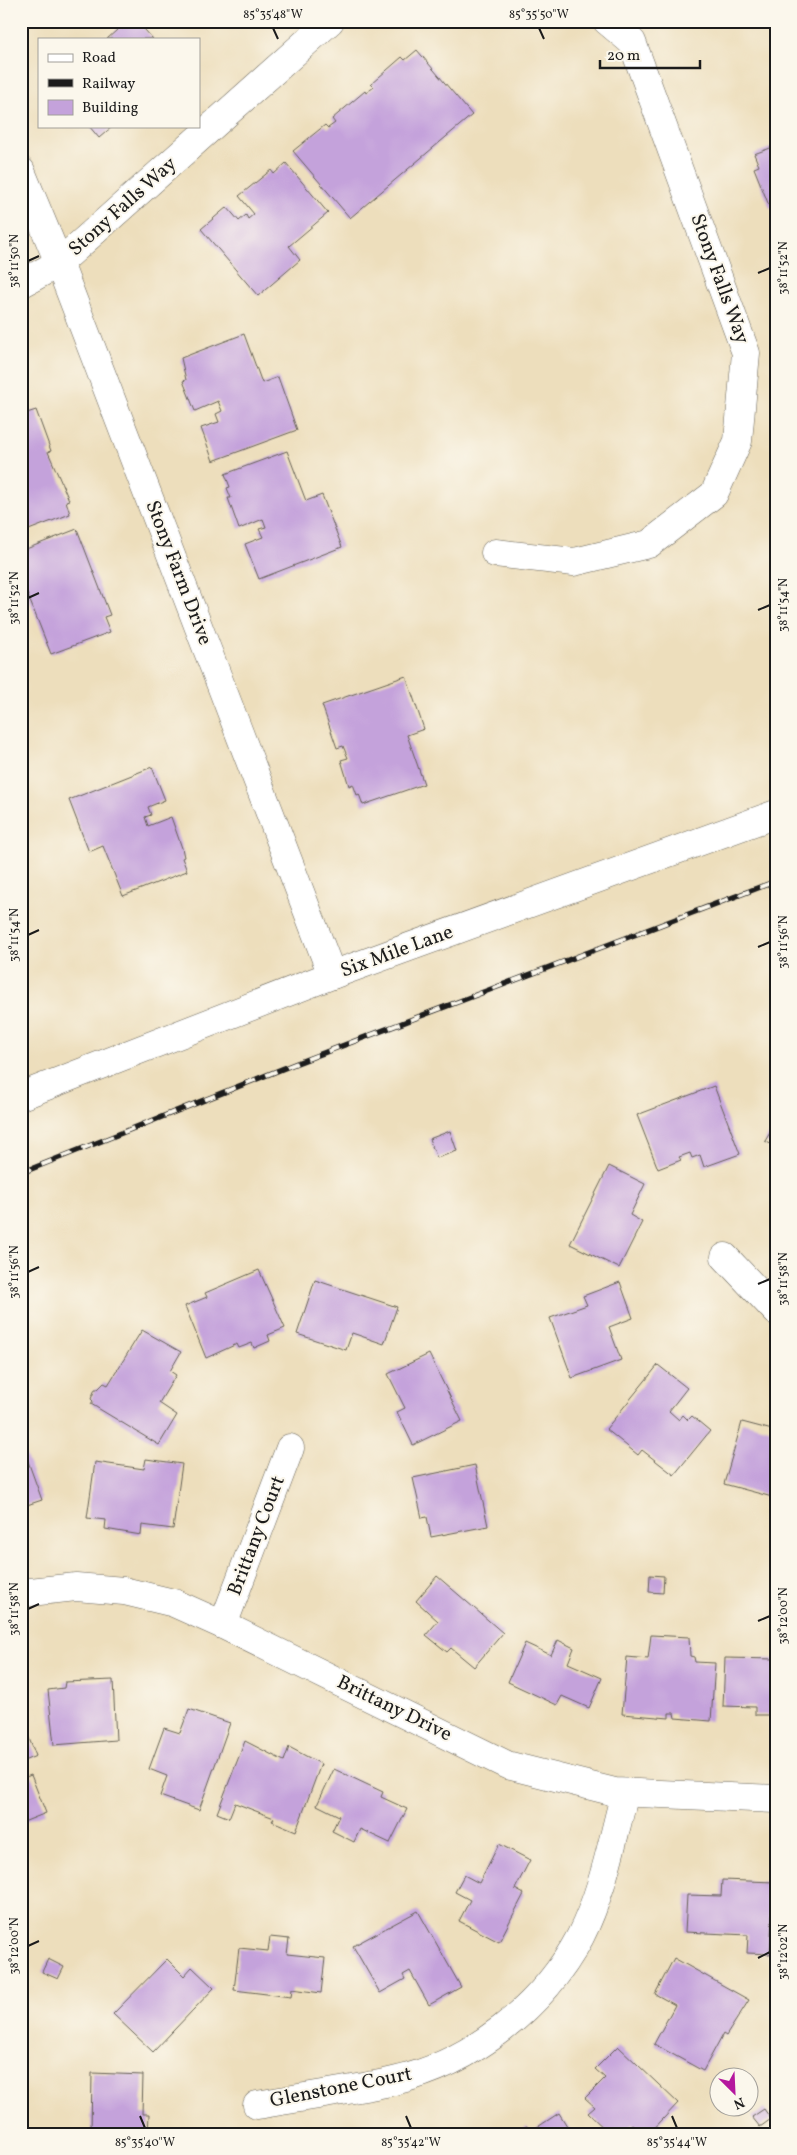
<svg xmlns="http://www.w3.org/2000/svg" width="797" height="2155" font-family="Vollkorn,serif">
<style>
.building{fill:#c4a2db}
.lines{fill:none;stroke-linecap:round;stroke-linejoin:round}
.minor-casing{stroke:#656054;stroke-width:29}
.minor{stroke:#fff;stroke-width:28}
.rail-casing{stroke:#1c1c1c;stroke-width:5.5}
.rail{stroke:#fbf7ec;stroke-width:4;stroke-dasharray:11;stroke-linecap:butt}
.ticks{fill:none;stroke:#1c1c1c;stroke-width:2}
.labels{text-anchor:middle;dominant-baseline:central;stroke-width:4;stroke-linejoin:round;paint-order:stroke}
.street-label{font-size:20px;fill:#1c1c1c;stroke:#fbf7ec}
.neatline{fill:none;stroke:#1c1c1c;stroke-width:2}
.ticks-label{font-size:12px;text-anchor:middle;fill:#1c1c1c}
</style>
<rect width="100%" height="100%" fill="#fbf7ec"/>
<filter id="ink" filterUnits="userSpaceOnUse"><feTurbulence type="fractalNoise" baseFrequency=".02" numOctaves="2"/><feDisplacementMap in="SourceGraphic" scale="10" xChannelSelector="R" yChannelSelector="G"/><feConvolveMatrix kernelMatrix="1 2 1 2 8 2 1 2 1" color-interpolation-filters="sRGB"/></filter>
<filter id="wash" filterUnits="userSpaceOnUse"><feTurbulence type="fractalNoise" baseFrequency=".0096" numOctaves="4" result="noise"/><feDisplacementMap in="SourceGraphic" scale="20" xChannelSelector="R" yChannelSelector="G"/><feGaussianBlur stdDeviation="1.12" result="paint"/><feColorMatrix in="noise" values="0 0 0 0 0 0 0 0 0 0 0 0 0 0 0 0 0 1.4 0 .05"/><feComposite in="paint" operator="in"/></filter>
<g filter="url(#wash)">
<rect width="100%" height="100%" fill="#eddebc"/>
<g id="blocks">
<!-- building -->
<g class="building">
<polygon points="127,21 137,21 153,39 107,39"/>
<polygon points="417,50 472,115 350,218 293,151 325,125 328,128 335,123 332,119 365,91 366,93 374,87 371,84 402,57 405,60"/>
<polygon points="89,126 113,126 99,138"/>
<polygon points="776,146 776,205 770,208 754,168 759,166 754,154"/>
<polygon points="286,163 328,213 289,246 300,260 258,296 201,229 227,207 239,221 246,215 248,219 254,214 239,196 271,170 274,174"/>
<polygon points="244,334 262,383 278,377 297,430 213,461 201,428 219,422 216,414 222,411 218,401 195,411 183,381 186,380 181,358"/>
<polygon points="36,410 51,451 48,452 69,500 66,501 70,514 21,533 21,415"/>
<polygon points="287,451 306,501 322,495 342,547 259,579 245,544 263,537 259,529 266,527 263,519 239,529 228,498 231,498 227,488 230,487 225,474"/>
<polygon points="77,529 110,615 104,617 110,632 51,654 21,578 21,551"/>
<polygon points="406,676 424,729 407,735 424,784 363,805 359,794 357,795 353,784 349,786 341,760 348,758 343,746 337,748 322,705"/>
<polygon points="152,767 165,800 148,807 151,815 145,817 148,826 171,817 182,848 184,857 182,858 187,871 123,896 103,846 89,852 69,800"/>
<polygon points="714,1086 740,1154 704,1167 700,1155 692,1158 690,1153 679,1157 681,1160 658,1169 637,1115"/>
<polygon points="776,1123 776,1147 765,1141"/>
<polygon points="450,1131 457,1151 437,1158 429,1139"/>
<polygon points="609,1166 645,1184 630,1215 642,1222 619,1268 570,1244"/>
<polygon points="259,1270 285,1328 268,1335 270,1341 254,1348 252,1343 239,1348 237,1344 206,1358 185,1306 207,1297 205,1293"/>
<polygon points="315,1280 397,1307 384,1344 352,1333 346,1350 297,1334"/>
<polygon points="620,1282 633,1318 609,1327 621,1360 572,1378 550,1318 587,1305 583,1296"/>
<polygon points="142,1330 181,1352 170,1371 176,1375 159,1403 177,1415 159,1445 91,1404 93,1401 91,1399 95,1389 98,1389 104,1383 108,1385"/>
<polygon points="429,1354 462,1421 413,1445 397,1412 405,1408 388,1374"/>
<polygon points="658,1365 687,1388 669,1411 679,1420 683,1415 688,1420 692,1416 710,1431 674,1475 642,1450 638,1455 606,1429"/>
<polygon points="742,1422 776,1431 776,1498 724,1484"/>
<polygon points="21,1442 42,1500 21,1507"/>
<polygon points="146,1459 182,1464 173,1529 142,1525 141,1535 105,1529 106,1520 87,1518 95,1462 144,1469"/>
<polygon points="475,1465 488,1526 431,1537 427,1517 422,1518 413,1478"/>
<polygon points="650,1575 664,1576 663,1593 649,1592"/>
<polygon points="437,1576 503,1633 474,1667 451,1648 447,1652 426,1635 438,1621 416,1601"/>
<polygon points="651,1635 689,1637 690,1656 694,1657 695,1662 715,1663 711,1721 675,1718 674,1713 669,1713 669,1718 622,1714 627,1657 648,1659"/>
<polygon points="558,1640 574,1648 568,1663 602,1678 589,1708 562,1696 557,1705 508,1682 525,1643 551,1655"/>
<polygon points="725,1658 776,1659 776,1715 755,1715 755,1707 723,1706"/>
<polygon points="113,1680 116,1740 54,1745 48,1690 64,1688 65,1682"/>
<polygon points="189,1709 230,1723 199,1810 160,1796 167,1776 149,1769 164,1728 180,1733"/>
<polygon points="21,1718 36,1756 21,1762"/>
<polygon points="245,1741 284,1761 289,1747 321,1764 296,1831 272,1821 274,1818 235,1803 229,1818 217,1813"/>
<polygon points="334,1769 383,1792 381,1797 407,1809 390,1843 360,1829 354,1842 332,1831 339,1816 317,1805"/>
<polygon points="31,1775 46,1813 21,1823 21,1779"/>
<polygon points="499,1844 530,1860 515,1889 524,1894 499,1942 459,1921 470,1900 455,1892 464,1875 479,1883"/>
<polygon points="722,1880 774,1882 770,1954 747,1953 748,1935 685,1932 687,1895 721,1896"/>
<polygon points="418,1911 461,1987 429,2005 410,1971 403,1975 405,1979 380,1993 353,1946"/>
<polygon points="270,1937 289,1939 287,1954 325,1958 321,1993 292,1989 291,1997 234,1990 239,1948 268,1951"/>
<polygon points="674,1958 749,2000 726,2036 723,2034 703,2071 654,2044 675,2005 655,1994"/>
<polygon points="48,1959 64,1967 58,1979 42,1972"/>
<polygon points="167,1959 184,1976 192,1967 214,1988 153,2052 113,2014"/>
<polygon points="618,2046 678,2103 649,2134 642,2134 632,2124 623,2134 610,2134 588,2113 595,2107 585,2098 605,2078 595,2069"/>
<polygon points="92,2073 143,2075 142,2114 149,2114 148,2134 91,2134"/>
<polygon points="764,2109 771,2119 760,2127 752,2117"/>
<polygon points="559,2113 572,2134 514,2134 527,2126 530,2132"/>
</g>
</g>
</g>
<g filter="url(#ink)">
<use href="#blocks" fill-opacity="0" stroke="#656054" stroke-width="1"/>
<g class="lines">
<defs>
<g id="minor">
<polyline points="21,171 59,263 332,975"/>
<polyline points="21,284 59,263 330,21"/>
<polyline points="495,553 574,562 649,544 714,494 738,441 746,353 632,42 607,21"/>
<polyline points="21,1096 332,975 776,814"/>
<polyline points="725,1257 776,1311"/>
<polyline points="21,1593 76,1587 124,1591 174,1603 223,1625 507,1765 615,1792 776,1799"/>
<polyline points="223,1625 290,1448"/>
<path d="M257,2105C302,2097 349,2091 394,2081C472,2063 543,2007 580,1937C603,1892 612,1841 625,1793"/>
</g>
</defs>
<!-- minor casing -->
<use href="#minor" class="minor-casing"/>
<!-- minor -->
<use href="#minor" class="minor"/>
<defs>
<polyline id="rail" points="21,1173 297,1063 776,881"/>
</defs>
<!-- rail casing -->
<use href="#rail" class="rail-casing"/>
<!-- rail -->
<use href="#rail" class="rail"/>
</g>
</g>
<!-- ticks -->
<path class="ticks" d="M273,28L278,39M539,28L544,39M28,261L39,256M758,273L770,268M28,598L39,593M758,610L770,605M28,935L39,930M758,947L770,942M28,1272L39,1267M758,1284L770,1279M28,1609L39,1604M758,1621L770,1616M28,1946L39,1941M758,1958L770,1952M140,2116L145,2128M406,2116L411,2128M672,2116L677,2128"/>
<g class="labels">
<!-- street labels -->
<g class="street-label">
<text transform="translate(123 207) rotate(-42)">Stony Falls Way</text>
<text transform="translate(719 279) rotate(70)">Stony Falls Way</text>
<text transform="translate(178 573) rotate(69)">Stony Farm Drive</text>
<text transform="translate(397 952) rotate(-20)">Six Mile Lane</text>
<text transform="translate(257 1536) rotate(-69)">Brittany Court</text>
<text transform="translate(394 1709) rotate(26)">Brittany Drive</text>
<text transform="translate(341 2088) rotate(-11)">Glenstone Court</text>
</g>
</g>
<!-- margin -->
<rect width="797" height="2155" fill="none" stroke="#fbf7ec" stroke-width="55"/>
<!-- legend -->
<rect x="38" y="38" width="162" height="90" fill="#fbf7ec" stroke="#a29f99"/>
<rect x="48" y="54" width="25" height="8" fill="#ffffff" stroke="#a29f99"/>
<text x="82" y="62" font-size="15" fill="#1c1c1c">Road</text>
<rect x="48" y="79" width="25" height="8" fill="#1c1c1c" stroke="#a29f99"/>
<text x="82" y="88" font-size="15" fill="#1c1c1c">Railway</text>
<rect x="48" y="100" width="25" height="15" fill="#c4a2db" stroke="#a29f99"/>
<text x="82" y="112" font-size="15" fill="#1c1c1c">Building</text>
<!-- north arrow -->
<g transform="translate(734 2092) rotate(156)"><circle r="24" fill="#fbf7ec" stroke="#a29f99"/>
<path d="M0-4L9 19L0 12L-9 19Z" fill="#b5179e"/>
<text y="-8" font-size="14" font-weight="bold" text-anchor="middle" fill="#1c1c1c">N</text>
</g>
<!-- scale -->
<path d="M600 60v8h100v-8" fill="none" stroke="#1c1c1c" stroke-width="2.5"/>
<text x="607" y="60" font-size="15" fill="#1c1c1c" stroke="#fbf7ec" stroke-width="4" paint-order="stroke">20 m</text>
<rect x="28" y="28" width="742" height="2100" class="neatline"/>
<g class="ticks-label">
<text x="273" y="18">85°35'48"W</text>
<text x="539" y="18">85°35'50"W</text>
<text transform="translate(14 261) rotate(-90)" y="4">38°11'50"N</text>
<text transform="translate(783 268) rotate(-90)" y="4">38°11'52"N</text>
<text transform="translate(14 598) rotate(-90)" y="4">38°11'52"N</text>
<text transform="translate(783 605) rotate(-90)" y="4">38°11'54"N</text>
<text transform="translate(14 935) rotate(-90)" y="4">38°11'54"N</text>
<text transform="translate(783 942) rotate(-90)" y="4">38°11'56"N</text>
<text transform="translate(14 1272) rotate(-90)" y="4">38°11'56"N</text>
<text transform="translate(783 1279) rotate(-90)" y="4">38°11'58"N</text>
<text transform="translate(14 1609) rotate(-90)" y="4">38°11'58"N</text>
<text transform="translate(783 1616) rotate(-90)" y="4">38°12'00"N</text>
<text transform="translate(14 1946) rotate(-90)" y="4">38°12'00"N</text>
<text transform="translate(783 1952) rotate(-90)" y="4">38°12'02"N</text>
<text x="145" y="2146">85°35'40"W</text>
<text x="411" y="2146">85°35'42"W</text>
<text x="677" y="2146">85°35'44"W</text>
</g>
</svg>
